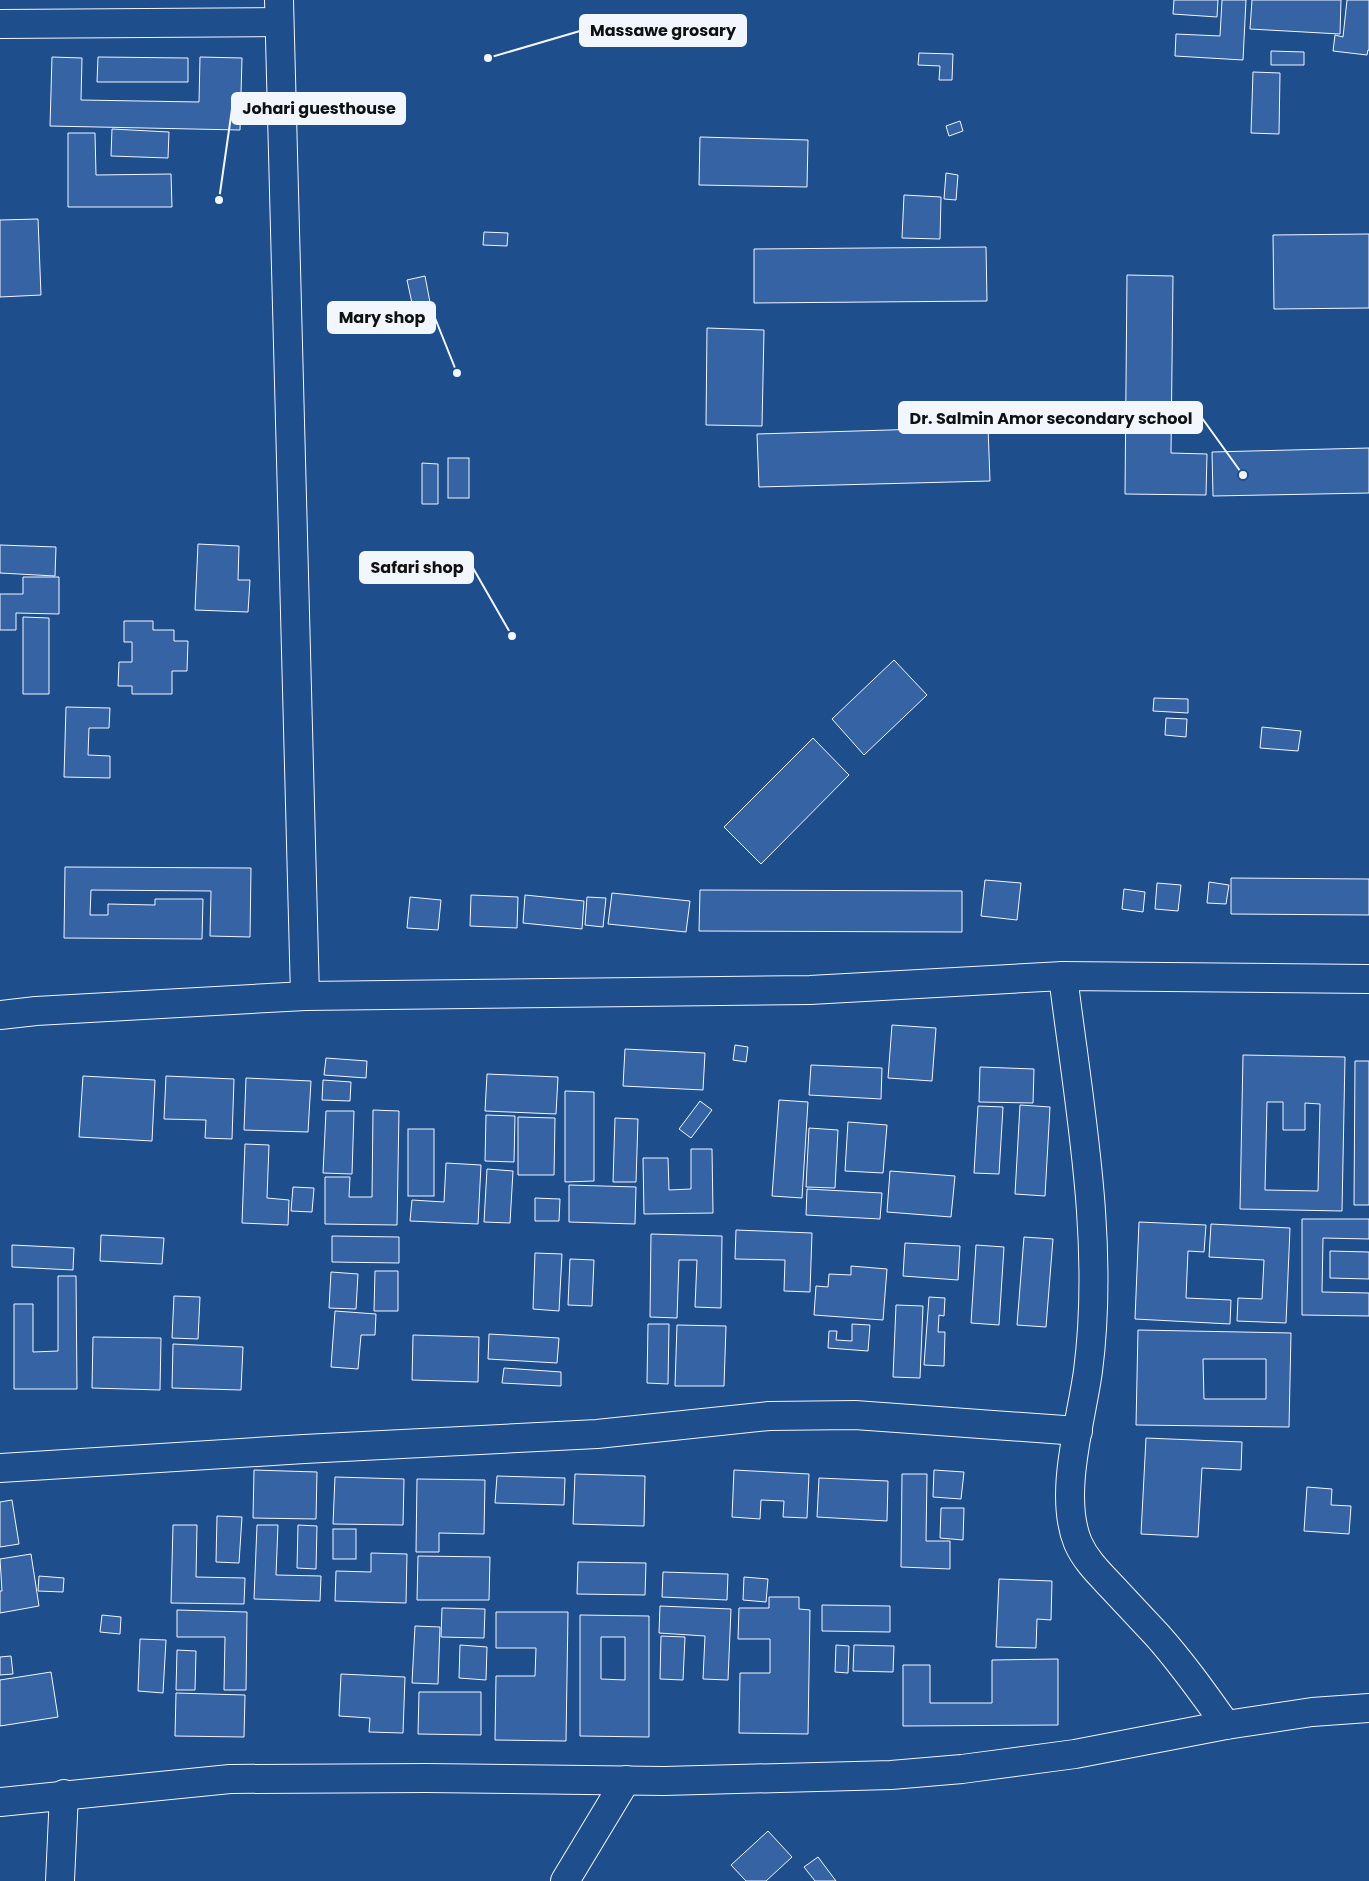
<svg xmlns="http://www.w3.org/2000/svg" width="1369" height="1881" font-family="Poppins,sans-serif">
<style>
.building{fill:#3563a3;stroke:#f2f6ff;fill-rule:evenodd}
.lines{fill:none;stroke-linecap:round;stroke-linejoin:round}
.minor-casing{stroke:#f2f6ff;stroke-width:30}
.minor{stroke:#1f4e8c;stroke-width:28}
.leader{fill:none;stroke:#f2f6ff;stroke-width:2}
.callout-dot{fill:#f2f6ff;stroke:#1f4e8c;stroke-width:2}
.callout{fill:#f2f6ff;stroke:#f2f6ff;stroke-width:2}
.callout-label{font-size:16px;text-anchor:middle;font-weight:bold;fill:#111}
</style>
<rect width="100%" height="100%" fill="#1f4e8c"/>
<!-- building -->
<g class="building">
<polygon points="1174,0 1218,0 1217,17 1173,14"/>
<polygon points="1222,0 1246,0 1243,60 1175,56 1176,34 1220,36"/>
<polygon points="1252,0 1341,0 1340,34 1250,29"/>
<polygon points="1347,0 1369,0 1369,50 1368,50 1367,55 1333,51 1335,35 1343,37"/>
<polygon points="1271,51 1304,52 1304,65 1271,65"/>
<polygon points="919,53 953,54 952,80 939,80 940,66 918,65"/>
<polygon points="52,57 82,58 81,100 199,102 200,57 242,58 240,130 50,126"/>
<polygon points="98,57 188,58 188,82 97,82"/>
<polygon points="1253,72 1280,73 1279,134 1251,133"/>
<polygon points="960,121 963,131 949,136 946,126"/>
<polygon points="112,129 169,132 168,158 111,156"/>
<polygon points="68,133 95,133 96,175 171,174 172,207 68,207"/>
<polygon points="700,137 808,140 807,187 699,185"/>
<polygon points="946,173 958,175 956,200 944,199"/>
<polygon points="904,195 941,197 940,239 902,238"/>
<polygon points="38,219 41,295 0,297 0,220"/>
<polygon points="484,232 508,233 507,246 483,245"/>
<polygon points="1369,234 1369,308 1274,309 1273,235"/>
<polygon points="986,247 987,301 754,303 754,249"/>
<polygon points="1127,275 1173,276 1171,453 1207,454 1206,495 1125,494"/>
<polygon points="425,276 432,313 415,317 407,280"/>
<polygon points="707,328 764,330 762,426 706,425"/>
<polygon points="988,427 990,481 759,487 757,434"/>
<polygon points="1369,448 1369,493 1213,496 1212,452"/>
<rect x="448" y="458" width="21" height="40"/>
<polygon points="422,463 438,464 438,504 422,504"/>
<polygon points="198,544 239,546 238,580 250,580 248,612 195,610"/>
<polygon points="0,545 56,547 55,576 0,573"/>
<polygon points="23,577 59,577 59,614 16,613 16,630 0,630 0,594 23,594"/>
<polygon points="23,617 49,618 49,694 23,694"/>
<polygon points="124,621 153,621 153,630 174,630 174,641 188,641 187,671 172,671 172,694 132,694 132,686 118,686 119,662 132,662 132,642 124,642"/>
<polygon points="894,660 927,695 864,755 832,719"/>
<polygon points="1154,698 1188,699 1188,713 1153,711"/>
<polygon points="66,707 110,708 109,728 89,728 88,755 110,756 110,778 64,777"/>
<polygon points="1166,718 1187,719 1186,737 1165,735"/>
<polygon points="1262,727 1301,731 1298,751 1260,748"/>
<polygon points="813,738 849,775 761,864 724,827"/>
<polygon points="65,867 251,868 250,937 210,936 211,891 91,890 90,915 108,915 108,904 155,905 155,899 203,899 202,939 64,938"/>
<polygon points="1231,878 1369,879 1369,915 1231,914"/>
<polygon points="985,880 1021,883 1017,920 981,916"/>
<polygon points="1209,882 1229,885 1226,904 1207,903"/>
<polygon points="1157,883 1181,885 1178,911 1155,909"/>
<polygon points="1124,889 1145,892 1143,912 1122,909"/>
<polygon points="700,890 962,891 962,932 699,931"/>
<polygon points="612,893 690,901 686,932 608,924"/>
<polygon points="471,895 518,897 517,928 470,926"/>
<polygon points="525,895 584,901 582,929 523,923"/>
<polygon points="410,897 441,900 438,930 407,928"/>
<polygon points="587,897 606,898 603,927 585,925"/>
<polygon points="892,1025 936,1028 932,1081 888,1078"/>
<polygon points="735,1045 748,1047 746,1062 733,1060"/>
<polygon points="625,1049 705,1053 703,1090 623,1086"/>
<path d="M1243,1055L1345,1057L1342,1211L1240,1209ZM1267,1102H1283V1130H1305V1103L1320,1104L1318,1191L1265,1190Z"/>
<polygon points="326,1058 367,1061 366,1078 324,1075"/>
<polygon points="1355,1061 1369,1061 1369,1205 1354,1205"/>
<polygon points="811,1065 882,1068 881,1099 809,1095"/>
<polygon points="980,1067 1034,1069 1033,1103 979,1102"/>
<polygon points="487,1074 558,1077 556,1114 485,1111"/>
<polygon points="83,1076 155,1080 152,1141 79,1137"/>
<polygon points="166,1076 234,1079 232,1139 205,1138 206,1120 164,1119"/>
<polygon points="246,1078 311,1081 308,1132 244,1130"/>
<polygon points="323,1080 351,1082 350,1101 322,1100"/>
<polygon points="565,1091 594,1092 594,1181 565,1182"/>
<polygon points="779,1100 808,1102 802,1198 772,1196"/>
<polygon points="700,1101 712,1110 691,1138 679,1129"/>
<polygon points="1020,1105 1050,1107 1045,1196 1015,1194"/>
<polygon points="978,1106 1003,1107 999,1174 974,1173"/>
<polygon points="373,1110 399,1111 397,1225 325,1224 325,1177 350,1177 349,1197 372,1197"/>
<polygon points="326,1111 354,1111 352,1174 323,1173"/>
<polygon points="486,1115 515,1116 514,1162 485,1161"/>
<polygon points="518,1117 555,1118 554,1175 518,1175"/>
<polygon points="615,1118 638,1119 636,1182 613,1182"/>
<polygon points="848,1122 887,1125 883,1173 845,1171"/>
<polygon points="809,1128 838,1130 835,1188 806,1187"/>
<rect x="408" y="1129" width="26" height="67"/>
<polygon points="245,1144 269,1145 267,1198 289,1200 288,1225 242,1223"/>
<polygon points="691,1149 712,1149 713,1213 644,1214 643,1158 668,1158 669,1190 691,1189"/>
<polygon points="446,1163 481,1165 478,1224 410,1221 412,1200 444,1202"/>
<polygon points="487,1169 513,1171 510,1223 484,1222"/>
<polygon points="890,1171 955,1176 951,1217 887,1212"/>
<polygon points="569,1185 636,1187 635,1224 569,1222"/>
<polygon points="293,1187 314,1188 312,1212 291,1211"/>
<polygon points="807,1189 882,1193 880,1219 806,1215"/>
<polygon points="535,1198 560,1199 559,1221 535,1221"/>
<polygon points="1302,1219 1369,1219 1369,1239 1323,1238 1322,1292 1369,1293 1369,1316 1302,1315"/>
<polygon points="1139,1222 1206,1225 1204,1252 1188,1251 1186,1298 1231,1300 1230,1324 1135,1319"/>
<polygon points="1211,1224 1290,1228 1286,1323 1237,1321 1238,1298 1262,1299 1264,1260 1209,1257"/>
<polygon points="736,1230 812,1233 810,1292 784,1291 785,1260 735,1259"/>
<polygon points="651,1234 722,1236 721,1308 695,1307 697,1260 679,1260 677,1318 650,1317"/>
<polygon points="101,1235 164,1238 162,1264 100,1261"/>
<polygon points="332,1236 399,1237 399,1263 332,1262"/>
<polygon points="1024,1237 1053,1239 1046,1327 1017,1325"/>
<polygon points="905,1243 960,1246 958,1280 903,1276"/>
<polygon points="12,1245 74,1248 73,1270 12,1267"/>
<polygon points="976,1245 1004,1247 999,1325 971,1323"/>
<polygon points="1330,1251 1369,1252 1369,1279 1330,1278"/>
<polygon points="535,1253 562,1254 559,1311 533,1309"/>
<polygon points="570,1259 594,1260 592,1306 568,1305"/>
<polygon points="851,1266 887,1269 883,1320 814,1315 816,1286 828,1287 829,1274 851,1275"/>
<polygon points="375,1271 398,1271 398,1311 374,1311"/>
<polygon points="331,1272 358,1274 356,1309 329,1308"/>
<polygon points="58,1276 76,1276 77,1389 14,1389 14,1304 33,1304 33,1352 58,1351"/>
<polygon points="174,1296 200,1297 198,1339 172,1338"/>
<polygon points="929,1297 945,1298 944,1316 939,1315 938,1332 945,1332 944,1366 924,1365"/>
<polygon points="896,1305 923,1306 920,1378 893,1377"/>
<polygon points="335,1311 376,1314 375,1335 361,1335 358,1369 331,1367"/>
<polygon points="648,1324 669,1324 668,1384 647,1383"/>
<polygon points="852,1324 870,1325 868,1351 828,1348 829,1331 837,1331 836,1340 852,1341"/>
<polygon points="677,1325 726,1326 724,1386 675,1386"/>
<path d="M1138,1330L1291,1333L1289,1427L1136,1425ZM1203,1359H1266V1399H1204Z"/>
<polygon points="489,1334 559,1338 557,1363 488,1359"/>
<polygon points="413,1335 479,1337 478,1382 412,1380"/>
<polygon points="93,1337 161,1338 160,1390 92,1388"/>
<polygon points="173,1344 243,1347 241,1390 172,1388"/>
<polygon points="504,1368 561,1372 561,1386 502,1383"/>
<polygon points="1146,1438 1242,1442 1241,1470 1202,1468 1198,1537 1141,1534"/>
<polygon points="254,1470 317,1472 316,1519 253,1518"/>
<polygon points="734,1470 809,1474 807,1518 783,1517 784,1501 761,1500 760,1519 732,1517"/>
<polygon points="934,1470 964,1472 961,1499 933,1497"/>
<polygon points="575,1474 645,1476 644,1526 573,1524"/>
<polygon points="902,1474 927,1474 926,1541 950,1541 950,1569 901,1567"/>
<polygon points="497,1476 565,1478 564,1505 495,1503"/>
<polygon points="335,1477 404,1479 403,1525 333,1524"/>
<polygon points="819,1478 888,1481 887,1521 817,1517"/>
<polygon points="417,1479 485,1480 484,1534 439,1533 439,1552 416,1552"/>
<polygon points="1307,1487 1332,1489 1331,1505 1351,1506 1349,1534 1304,1531"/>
<polygon points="12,1500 19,1544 0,1547 0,1502"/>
<polygon points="941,1508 964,1508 963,1540 940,1538"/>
<polygon points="217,1516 242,1517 239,1563 216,1562"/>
<polygon points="173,1525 197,1525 196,1577 245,1578 244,1604 171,1603"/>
<polygon points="257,1525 278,1525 276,1575 321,1576 320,1601 254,1599"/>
<polygon points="298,1525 317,1526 316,1569 297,1568"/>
<rect x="333" y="1529" width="23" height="30"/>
<polygon points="371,1553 407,1554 406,1603 335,1601 336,1571 371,1572"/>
<polygon points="31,1554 39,1606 0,1613 0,1591 2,1591 0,1559"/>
<polygon points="418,1556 490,1557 489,1600 417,1600"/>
<polygon points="578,1562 646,1563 645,1595 577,1594"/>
<polygon points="663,1572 728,1574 727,1600 662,1597"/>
<polygon points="39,1576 64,1578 63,1592 38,1591"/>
<polygon points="744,1577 768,1579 766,1602 743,1600"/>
<polygon points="999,1579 1052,1581 1051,1620 1037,1619 1036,1648 996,1647"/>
<polygon points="769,1597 799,1597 799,1609 810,1610 808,1734 739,1733 740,1673 770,1673 770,1639 738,1639 739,1608 769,1608"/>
<polygon points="822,1605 890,1606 890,1632 822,1631"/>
<polygon points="660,1606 731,1609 728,1680 703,1679 705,1636 659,1633"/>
<polygon points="442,1608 485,1609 484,1638 441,1637"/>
<polygon points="177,1610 247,1612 246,1690 224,1690 225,1637 177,1637"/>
<polygon points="496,1612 568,1612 566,1741 495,1740 496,1676 535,1676 536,1648 496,1648"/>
<polygon points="102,1615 121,1617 120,1634 100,1632"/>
<path d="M580,1615L649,1616V1737L580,1736ZM601,1637H625V1680L601,1679Z"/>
<polygon points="415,1626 440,1627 438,1684 412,1683"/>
<polygon points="661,1636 685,1637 683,1680 660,1679"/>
<polygon points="140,1639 166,1640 163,1693 138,1691"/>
<polygon points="460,1645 487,1647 486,1680 459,1678"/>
<polygon points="836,1645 849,1646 848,1673 835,1672"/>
<polygon points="854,1645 894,1646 893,1672 853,1671"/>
<polygon points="177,1650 196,1651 195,1690 176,1690"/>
<polygon points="11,1656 13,1674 0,1675 0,1657"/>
<polygon points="1058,1659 1058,1725 903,1726 903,1665 930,1665 930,1703 992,1703 992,1660"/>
<polygon points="51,1672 58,1717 0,1726 0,1680"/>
<polygon points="341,1674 405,1677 403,1733 369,1732 370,1718 339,1716"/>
<polygon points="419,1692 481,1692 481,1735 418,1734"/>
<polygon points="176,1693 245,1695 244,1737 175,1736"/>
<polygon points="768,1831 792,1857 766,1881 746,1881 731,1865"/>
<polygon points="818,1857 836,1881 815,1881 804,1867"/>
</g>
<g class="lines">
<defs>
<g id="minor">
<polyline points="279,0 305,996"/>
<polyline points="0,24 279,22"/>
<path d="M1063,976C1079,1106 1105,1240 1088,1371C1081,1422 1058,1495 1078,1543C1086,1561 1100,1574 1113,1588C1127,1603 1142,1619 1157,1635C1182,1663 1204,1694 1226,1725"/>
<polyline points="0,1015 36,1011 305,996 810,990 1063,976 1369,979"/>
<polyline points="0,1468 304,1449 597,1434 769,1416 855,1415 1078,1431"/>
<polyline points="0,1802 230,1779 426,1778 664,1781 891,1775 962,1769 1075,1754 1226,1725 1312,1712 1369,1708"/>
<polyline points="60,1881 64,1794"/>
<polyline points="565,1881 626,1780"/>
</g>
</defs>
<!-- minor casing -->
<use href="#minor" class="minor-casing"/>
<!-- minor -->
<use href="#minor" class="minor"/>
</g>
<!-- callouts -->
<path class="leader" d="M488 58L580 31M219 200L232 109M457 373L435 318M1243 475L1202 418M512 636L473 568"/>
<g class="callout-dot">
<circle cx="488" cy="58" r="5"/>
<circle cx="219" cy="200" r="5"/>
<circle cx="457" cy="373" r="5"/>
<circle cx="1243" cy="475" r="5"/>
<circle cx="512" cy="636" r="5"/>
</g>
<g class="callout">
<rect x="580" y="15" width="166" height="31" rx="5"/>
<rect x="232" y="93" width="173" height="31" rx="5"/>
<rect x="328" y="302" width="107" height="31" rx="5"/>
<rect x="899" y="402" width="303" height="31" rx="5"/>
<rect x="360" y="552" width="113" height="31" rx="5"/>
</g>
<g class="callout-label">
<text x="663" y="36">Massawe grosary</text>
<text x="319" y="114">Johari guesthouse</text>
<text x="382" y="323">Mary shop</text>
<text x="1051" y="424">Dr. Salmin Amor secondary school</text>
<text x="417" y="573">Safari shop</text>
</g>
</svg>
